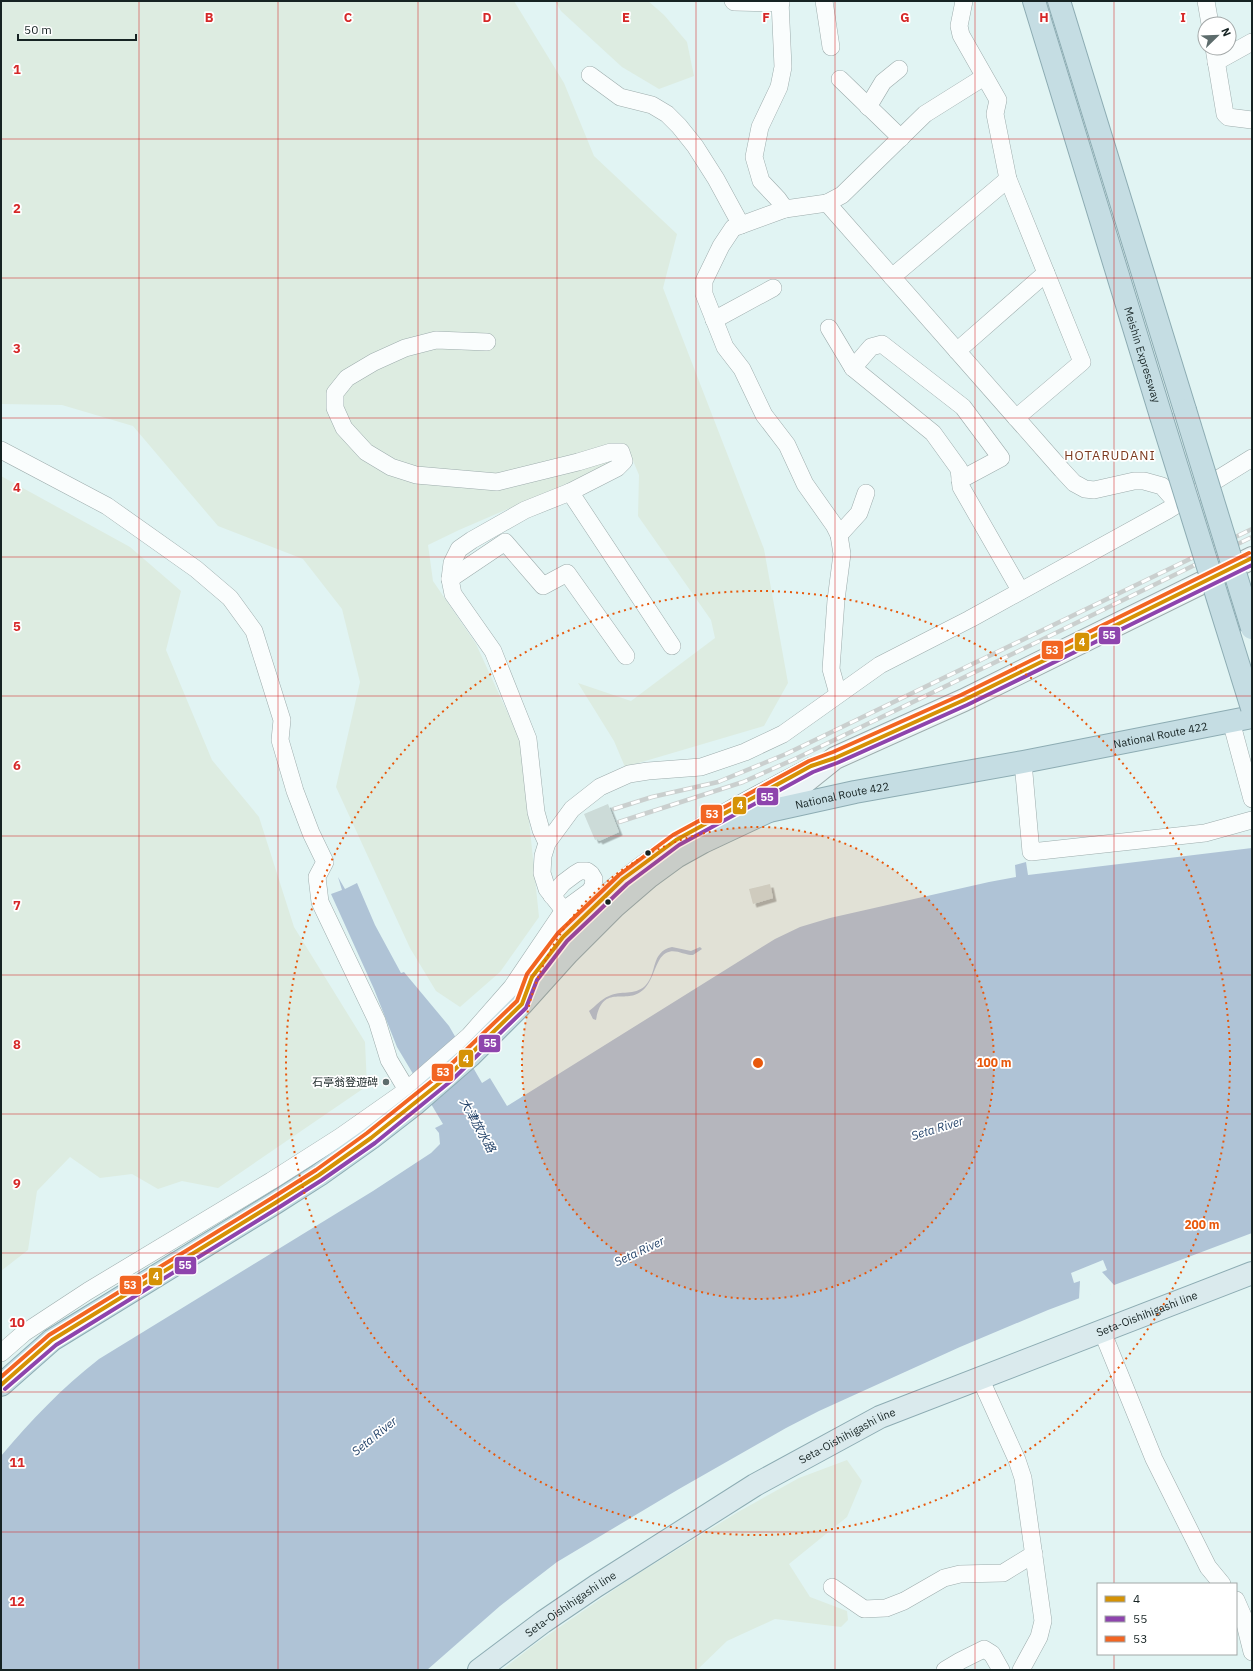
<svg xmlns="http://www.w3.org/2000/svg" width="1253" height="1671" font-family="'IBM Plex Sans','Noto Sans JP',sans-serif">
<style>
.green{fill:#ddece1}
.water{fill:#afc3d6}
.pier{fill:#e1f4f3}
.building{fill:#ccdbd8;filter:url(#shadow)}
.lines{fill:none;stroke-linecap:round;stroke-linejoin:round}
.street-casing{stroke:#9dacac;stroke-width:18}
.secondary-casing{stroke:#9dacac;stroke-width:24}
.primary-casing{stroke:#8dacb3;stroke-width:24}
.highway-casing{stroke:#8dacb3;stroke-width:24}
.street{stroke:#fafdfd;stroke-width:17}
.secondary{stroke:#eaf3f5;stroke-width:22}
.primary{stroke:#daeaed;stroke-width:22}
.highway{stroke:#c5dde3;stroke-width:22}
.rail-casing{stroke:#cacfce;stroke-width:4.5}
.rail{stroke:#fff;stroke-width:3;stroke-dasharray:9;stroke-linecap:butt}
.highway-bridge-casing{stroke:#8dacb3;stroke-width:24;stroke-linecap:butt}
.highway-bridge{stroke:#c5dde3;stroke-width:22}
.bus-1-casing{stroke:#fff;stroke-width:7}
.bus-2-casing{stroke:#fff;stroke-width:7}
.bus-3-casing{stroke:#fff;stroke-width:7}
.bus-1{stroke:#d59205;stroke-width:4}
.bus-2{stroke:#8e44ad;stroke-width:4}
.bus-3{stroke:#f26522;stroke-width:4}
.grid{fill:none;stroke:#d62828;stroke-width:1;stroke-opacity:0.55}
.ring{fill:none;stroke:#e8590c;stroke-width:2;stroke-dasharray:2 4}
.bus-dot{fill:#162323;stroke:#fff;stroke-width:1.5}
.poi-dot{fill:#5d6c6c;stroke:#fff;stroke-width:1.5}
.labels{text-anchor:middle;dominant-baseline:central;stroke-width:3.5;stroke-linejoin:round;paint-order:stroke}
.street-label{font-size:11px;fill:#162323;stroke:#fff}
.poi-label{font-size:11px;fill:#162323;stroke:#fff;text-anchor:end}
.water-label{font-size:12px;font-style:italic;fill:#26456b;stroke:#fff}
.quarter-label{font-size:13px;letter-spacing:1px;fill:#7b391e;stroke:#fff}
.grid-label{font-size:13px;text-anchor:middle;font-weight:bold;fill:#d62828;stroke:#fff;stroke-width:3.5;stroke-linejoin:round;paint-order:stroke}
.centre{fill:#e8590c;stroke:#fff;stroke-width:2}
.ring-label{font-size:12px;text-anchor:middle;font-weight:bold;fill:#e8590c;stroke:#fff;stroke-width:3.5;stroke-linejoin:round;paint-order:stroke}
.line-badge{stroke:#fff;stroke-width:1.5}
.badge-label{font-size:11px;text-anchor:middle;font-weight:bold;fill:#fff}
</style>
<defs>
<filter id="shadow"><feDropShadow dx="3.5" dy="3.5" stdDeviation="0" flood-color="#0004"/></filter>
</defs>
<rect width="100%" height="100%" fill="#e1f4f3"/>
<!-- green -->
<g class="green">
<polygon points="1,1 514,1 564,83 594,156 677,234 663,288 764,549 788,683 764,726 625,767 614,741 578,683 631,701 715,638 711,620 638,516 639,475 631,456 459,530 428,545 433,581 476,644 521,742 539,917 500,972 460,1007 436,991 410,948 336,787 360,682 342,609 303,559 218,526 133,426 62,405 1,404"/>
<polygon points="555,1 648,1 664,15 687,42 694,76 659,89 622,67 561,11"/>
<polygon points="1,476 130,547 181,591 166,650 212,760 259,817 294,927 365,1042 367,1086 218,1188 182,1181 158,1189 132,1174 100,1178 70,1157 37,1191 28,1250 1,1271"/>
<polygon points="847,1460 862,1481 847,1517 789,1564 810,1597 847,1611 848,1620 841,1627 775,1619 727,1641 697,1670 502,1670 535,1644 631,1578 738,1512 799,1478"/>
</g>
<!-- water -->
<g class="water">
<path d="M1252,848V1233L1048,1310L960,1347L819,1411L786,1428L679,1489L557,1562L500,1606L427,1670H1V1456C32,1419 61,1389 99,1359L373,1191L431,1153L440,1144L439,1133L435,1128L443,1124L397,1047L374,989L331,894L342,890L338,877L345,889L357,883L375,925L401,973L404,972L449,1026L482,1083L490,1078L507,1106L775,939L800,927L830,918L989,882L1016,877L1015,865L1026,862L1028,875Z"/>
<path d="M672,947L691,951L700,947L702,949L693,955C683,955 675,948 666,953C655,959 654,981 643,990C625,1006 603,982 596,1020L593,1019L589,1011C596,1006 601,999 609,996C621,990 634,996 645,986C658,973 650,952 672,947Z"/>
</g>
<!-- pier -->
<polygon class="pier" points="1103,1260 1107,1270 1102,1272 1115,1286 1079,1299 1080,1281 1074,1283 1071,1273"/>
<!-- building -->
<g class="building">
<polygon points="608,804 619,832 599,841 598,839 595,840 584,814"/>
<polygon points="770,884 773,898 753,904 749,889"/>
</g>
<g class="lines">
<defs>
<g id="street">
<polyline points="733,1 734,2 781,3"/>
<polyline points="780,1 783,67 779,87 760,127 754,157 761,181 778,199 785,209 827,203 1062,470 1074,483 1085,489 1094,490 1134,481 1144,481 1162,486 1178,504"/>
<polyline points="824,1 831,47"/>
<polyline points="964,1 959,26 961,35 998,100 995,114 1008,179 1082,362 1016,418"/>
<polyline points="1206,1 1210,24"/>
<polyline points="1214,48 1225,114 1228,117 1252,120"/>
<polyline points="1216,62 1252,42"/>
<polyline points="590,75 620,97 652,105 667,114 679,126 695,146 716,179 741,225"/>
<polyline points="840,79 901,138"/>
<polyline points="868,107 883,82 899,69"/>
<polyline points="827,203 842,195 925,114 984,77"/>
<polyline points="785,209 733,228 721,246 704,281 704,294 725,347 742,369 764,415 787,445 805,484 834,525 839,535 842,554 836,600 831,669 838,694"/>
<polyline points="892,277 1008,179"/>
<polyline points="714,320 773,288"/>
<polyline points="829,328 853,368 933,433 959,469 961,487 1020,590"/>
<polyline points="487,342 436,340 405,348 374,362 347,378 335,393 335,408 344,428 366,452 391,467 416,475 497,482 578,462 611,452 621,452 624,461 617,468 570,492 525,510 472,540 459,549 452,563 450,579 453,594 493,651 528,739 536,812 541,830 547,843"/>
<polyline points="957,351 1046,273"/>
<polyline points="853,368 871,347 882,344 963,407 1001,458 960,480"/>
<polyline points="1,450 107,506 196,569 230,598 254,631 282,720 280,740 295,791 311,833 325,862 317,877 320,902 377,1021 389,1060 413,1100"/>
<polyline points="570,492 672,646"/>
<polyline points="839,535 859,513 866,493"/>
<polyline points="450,579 505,542 543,586 567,573 626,656"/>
<polyline points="1231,721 1252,799"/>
<polyline points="1023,762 1031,852 1205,833 1252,820"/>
<polyline points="584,936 547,889 542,873 543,856 547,843 572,809 600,787 629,774 648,771 701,767 745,752 783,734 880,665 970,619 1168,510 1252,458"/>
<path d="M527,989C533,974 543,963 552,950C617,865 718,815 811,766L822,763"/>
<polyline points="1102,1331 1154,1459 1208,1567 1222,1584"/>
<polyline points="1,1353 24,1333 88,1291 271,1181 340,1137 407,1090 469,1036 512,987 564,910 590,891 593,886 594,879 591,874 587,871 580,871 575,874 563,883 552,896"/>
<polyline points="980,1378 1017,1460 1023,1478 1043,1621 1039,1637 1021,1670"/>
<polyline points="832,1587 864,1609 886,1608 904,1601 944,1578 960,1574 1003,1573 1034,1554"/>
<polyline points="1236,1600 1243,1616 1252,1652"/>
<polyline points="945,1670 960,1661 984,1649 992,1654 1001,1670"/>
</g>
<polyline id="secondary" points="769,811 835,758 964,700 1252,558"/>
<g id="primary">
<path id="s1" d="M479,1670L543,1622L596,1586L755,1485L880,1417L1252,1273"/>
</g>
<g id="highway">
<path id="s2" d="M1034,1L1161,416"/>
<polyline points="1059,1 1185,410"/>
<path id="s3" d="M1,1385L52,1340L275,1203L319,1175L371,1138L416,1103L470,1056L522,1004L568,953L614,907L650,876L676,857L703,842L769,811L855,792L1023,762L1252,717"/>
</g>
</defs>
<!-- street casing -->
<use href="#street" class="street-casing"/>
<!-- secondary casing -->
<use href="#secondary" class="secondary-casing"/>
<!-- primary casing -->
<use href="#primary" class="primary-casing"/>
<!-- highway casing -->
<use href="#highway" class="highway-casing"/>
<!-- street -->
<use href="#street" class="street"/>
<!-- secondary -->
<use href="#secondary" class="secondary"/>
<!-- primary -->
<use href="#primary" class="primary"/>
<!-- highway -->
<use href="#highway" class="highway"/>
<defs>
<g id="rail">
<polyline points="614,809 652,797 718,782 786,754 1252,529"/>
<polyline points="619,822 743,782 797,758 1027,647 1252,537"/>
</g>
</defs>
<!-- rail casing -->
<use href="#rail" class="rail-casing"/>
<!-- rail -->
<use href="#rail" class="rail"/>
<defs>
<g id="highway-bridge">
<polyline points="1185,410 1252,628"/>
<polyline points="1161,416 1252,708"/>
</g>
</defs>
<!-- highway-bridge casing -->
<use href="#highway-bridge" class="highway-bridge-casing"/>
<!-- highway-bridge -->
<use href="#highway-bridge" class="highway-bridge"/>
<defs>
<polyline id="bus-1" points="1,1385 52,1340 275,1203 319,1175 371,1138 447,1077 522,1004 532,977 563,937 623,879 676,840 811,766 835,758 964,700 1252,558"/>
<polyline id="bus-2" points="5,1389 56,1345 278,1208 322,1180 375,1143 451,1081 526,1008 537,980 567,941 627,884 679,845 813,772 837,763 967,705 1252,565"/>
<polyline id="bus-3" points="1,1377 49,1335 272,1198 316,1170 367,1133 443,1072 517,1001 527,974 558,933 619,875 673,835 809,761 833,752 961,695 1249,553"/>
</defs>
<!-- bus-1 casing -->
<use href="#bus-1" class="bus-1-casing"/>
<!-- bus-2 casing -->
<use href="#bus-2" class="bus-2-casing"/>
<!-- bus-3 casing -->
<use href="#bus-3" class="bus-3-casing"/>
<!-- bus-1 -->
<use href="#bus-1" class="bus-1"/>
<!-- bus-2 -->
<use href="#bus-2" class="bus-2"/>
<!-- bus-3 -->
<use href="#bus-3" class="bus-3"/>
</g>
<!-- grid -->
<path class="grid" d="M139,1V1670M278,1V1670M418,1V1670M557,1V1670M696,1V1670M835,1V1670M975,1V1670M1114,1V1584M1,139H1252M1,278H1252M1,418H1252M1,557H1252M1,696H1252M1,836H1252M1,975H1252M1,1114H1252M1,1253H1252M1,1392H1252M1,1532H1252M1114,1654V1670"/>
<!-- distance rings -->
<circle cx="758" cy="1063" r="236" fill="#e8590c" fill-opacity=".12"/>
<g class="ring">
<circle cx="758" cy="1063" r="236"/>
<circle cx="758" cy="1063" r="472"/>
</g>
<!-- markers -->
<g class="bus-dot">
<circle cx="648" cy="853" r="3.5"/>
<circle cx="608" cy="902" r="3.5"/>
</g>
<circle class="poi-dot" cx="386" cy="1082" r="4"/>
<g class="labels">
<!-- street labels -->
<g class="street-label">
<text stroke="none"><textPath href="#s2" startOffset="370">Meishin Expressway</textPath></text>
<text stroke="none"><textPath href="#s3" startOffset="1364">National Route 422</textPath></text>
<text stroke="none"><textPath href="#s3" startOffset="1040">National Route 422</textPath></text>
<text stroke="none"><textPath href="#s1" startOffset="761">Seta-Oishihigashi line</textPath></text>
<text stroke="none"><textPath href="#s1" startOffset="437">Seta-Oishihigashi line</textPath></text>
<text stroke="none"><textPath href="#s1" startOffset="113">Seta-Oishihigashi line</textPath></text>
</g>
<!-- poi labels -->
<g class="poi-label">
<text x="378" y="1082">石亭翁登遊碑</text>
</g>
<!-- water labels -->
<g class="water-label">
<text transform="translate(478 1125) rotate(61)">大津放水路</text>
<text transform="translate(937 1128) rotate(-17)">Seta River</text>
<text transform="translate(639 1251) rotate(-25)">Seta River</text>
<text transform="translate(374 1436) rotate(-39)">Seta River</text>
</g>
<!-- quarter labels -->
<g class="quarter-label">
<text x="1110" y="455">HOTARUDANI</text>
</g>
</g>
<g class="grid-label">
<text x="209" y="22">B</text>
<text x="348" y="22">C</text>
<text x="487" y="22">D</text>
<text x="626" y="22">E</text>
<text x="766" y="22">F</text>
<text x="905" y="22">G</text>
<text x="1044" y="22">H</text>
<text x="1183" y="22">I</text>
<text x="17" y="74">1</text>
<text x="17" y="213">2</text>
<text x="17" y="353">3</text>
<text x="17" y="492">4</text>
<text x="17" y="631">5</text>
<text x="17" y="770">6</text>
<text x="17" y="910">7</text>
<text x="17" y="1049">8</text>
<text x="17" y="1188">9</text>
<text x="17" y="1327">10</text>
<text x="17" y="1467">11</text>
<text x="17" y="1606">12</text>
</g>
<circle cx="758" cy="1063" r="6" class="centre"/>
<g class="ring-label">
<text x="994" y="1067">100 m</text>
<text x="1202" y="1229">200 m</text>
</g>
<g class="line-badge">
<rect x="1098" y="626" width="23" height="19" rx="4" fill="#8e44ad"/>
<rect x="1074" y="632" width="16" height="20" rx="4" fill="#d59205"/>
<rect x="1041" y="640" width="23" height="20" rx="4" fill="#f26522"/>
<rect x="756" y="787" width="23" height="19" rx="4" fill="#8e44ad"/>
<rect x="732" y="796" width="15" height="19" rx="4" fill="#d59205"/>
<rect x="700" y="804" width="23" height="20" rx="4" fill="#f26522"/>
<rect x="478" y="1034" width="23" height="19" rx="4" fill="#8e44ad"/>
<rect x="458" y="1049" width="16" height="19" rx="4" fill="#d59205"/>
<rect x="431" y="1063" width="23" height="19" rx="4" fill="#f26522"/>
<rect x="174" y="1256" width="23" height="19" rx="4" fill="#8e44ad"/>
<rect x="148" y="1267" width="15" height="19" rx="4" fill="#d59205"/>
<rect x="119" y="1275" width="23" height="20" rx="4" fill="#f26522"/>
</g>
<g class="badge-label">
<text x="1109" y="639">55</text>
<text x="1082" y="646">4</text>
<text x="1052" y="654">53</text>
<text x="767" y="801">55</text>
<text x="740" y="809">4</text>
<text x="712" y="818">53</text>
<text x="490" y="1047">55</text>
<text x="466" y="1063">4</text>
<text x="443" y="1076">53</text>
<text x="185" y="1269">55</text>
<text x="156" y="1280">4</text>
<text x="130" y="1289">53</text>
</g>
<!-- border -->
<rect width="1253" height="1671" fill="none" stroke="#162323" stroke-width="4"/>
<!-- legend -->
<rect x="1097" y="1583" width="140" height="72" fill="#ffffff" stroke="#a2a7a7"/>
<rect x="1105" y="1596" width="20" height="6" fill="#d59205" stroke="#a2a7a7"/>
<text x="1133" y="1603" font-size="12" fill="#162323">4</text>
<rect x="1105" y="1616" width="20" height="6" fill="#8e44ad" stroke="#a2a7a7"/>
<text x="1133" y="1623" font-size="12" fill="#162323">55</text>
<rect x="1105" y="1636" width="20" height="6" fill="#f26522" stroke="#a2a7a7"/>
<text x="1133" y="1643" font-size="12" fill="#162323">53</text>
<!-- north arrow -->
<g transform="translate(1217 36) rotate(67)"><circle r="19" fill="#ffffff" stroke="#a2a7a7"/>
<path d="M0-3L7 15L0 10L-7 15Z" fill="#5d6c6c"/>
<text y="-6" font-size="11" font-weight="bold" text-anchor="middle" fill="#162323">N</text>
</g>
<!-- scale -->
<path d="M18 34v6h118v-6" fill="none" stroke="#162323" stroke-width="2"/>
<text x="24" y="34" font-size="12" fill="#162323" stroke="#ffffff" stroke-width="3" paint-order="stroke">50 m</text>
</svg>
